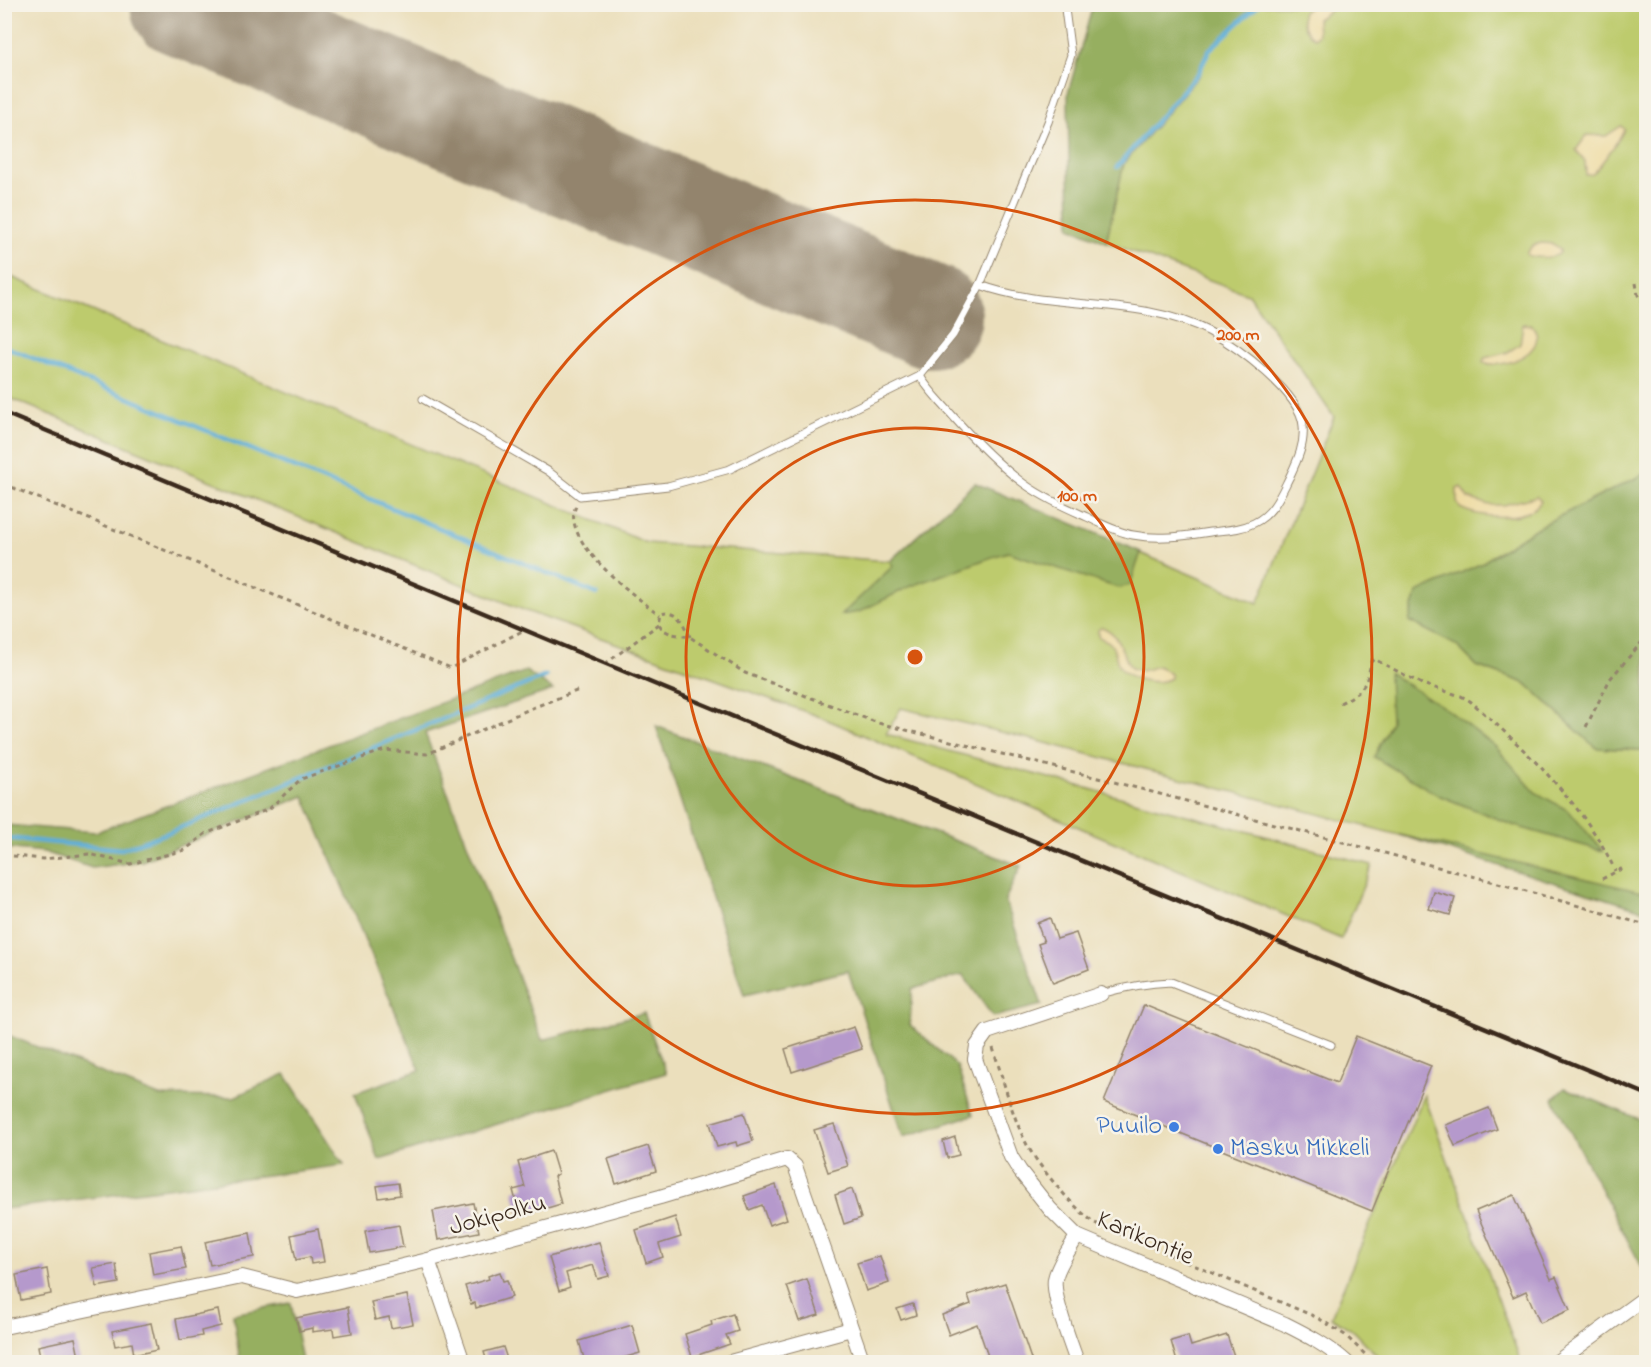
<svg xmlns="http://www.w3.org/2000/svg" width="1651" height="1367" font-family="'Indie Flower',sans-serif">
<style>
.green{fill:#bdcb6d;stroke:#7c7a46;stroke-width:1.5}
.forest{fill:#96af60;stroke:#686c3f;stroke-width:1.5}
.sand{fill:#eeda9e;stroke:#94825e;stroke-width:1.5}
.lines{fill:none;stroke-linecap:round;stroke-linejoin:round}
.stream{stroke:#5dadd7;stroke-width:4.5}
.runway{stroke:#93846d;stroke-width:104}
.building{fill:#b599cc}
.service-casing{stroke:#93846d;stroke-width:9}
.minor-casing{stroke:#93846d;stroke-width:16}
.path{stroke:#93846d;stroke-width:3;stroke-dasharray:4.5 4.5;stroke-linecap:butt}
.service{stroke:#fff;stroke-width:7}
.minor{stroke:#fff;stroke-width:14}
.rail{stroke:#3b2a1e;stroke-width:4.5}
.ring{fill:none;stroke:#d7540e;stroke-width:3}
.shop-dot{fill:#3f7fe0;stroke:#f7f3e8;stroke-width:2}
.labels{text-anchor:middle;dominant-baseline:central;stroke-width:5;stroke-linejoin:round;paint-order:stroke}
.shop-label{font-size:26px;fill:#366cbe;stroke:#f7f3e8;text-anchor:end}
.street-label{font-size:26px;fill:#3b2a1e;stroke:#f7f3e8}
.centre{fill:#d7540e;stroke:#f7f3e8;stroke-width:3}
.ring-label{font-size:18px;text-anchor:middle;font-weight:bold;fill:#d7540e;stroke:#f7f3e8;stroke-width:5;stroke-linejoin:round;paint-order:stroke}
</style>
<rect width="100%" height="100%" fill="#f7f3e8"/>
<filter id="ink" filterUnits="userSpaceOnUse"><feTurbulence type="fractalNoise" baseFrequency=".0167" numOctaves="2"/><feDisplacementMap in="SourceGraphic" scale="12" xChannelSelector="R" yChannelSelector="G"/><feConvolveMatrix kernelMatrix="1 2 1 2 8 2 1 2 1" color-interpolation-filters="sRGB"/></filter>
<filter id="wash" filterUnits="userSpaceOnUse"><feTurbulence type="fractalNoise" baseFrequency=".008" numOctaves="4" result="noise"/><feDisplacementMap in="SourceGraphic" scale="24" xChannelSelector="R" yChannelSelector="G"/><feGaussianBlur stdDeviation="1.35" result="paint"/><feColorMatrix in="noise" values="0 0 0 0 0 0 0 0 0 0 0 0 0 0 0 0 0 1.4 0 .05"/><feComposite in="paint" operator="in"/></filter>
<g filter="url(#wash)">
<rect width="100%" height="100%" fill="#ebdfbc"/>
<!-- green -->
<g class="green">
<polygon points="1255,5 1646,5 1646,250 1644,278 1646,282 1646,473 1538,527 1480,564 1409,621 1456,645 1477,666 1525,683 1596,748 1643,750 1646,752 1646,895 1545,873 1038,741 901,708 886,734 1372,865 1341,939 823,718 526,611 5,396 4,274 647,543 890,561 975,483 1258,603 1334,417 1248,294 1106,242 1124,163 1199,75 1209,50"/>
<polygon points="1424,1095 1521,1362 1383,1362 1355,1332 1331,1317"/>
</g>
<!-- forest -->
<g class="forest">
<polygon points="1093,5 1255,5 1209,50 1199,75 1124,163 1106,242 1070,227 1068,93"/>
<polygon points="1646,473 1646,752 1643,750 1596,748 1525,683 1477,666 1456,645 1409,621 1417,593 1480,564 1538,527"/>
<polygon points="975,483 1141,552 1130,585 1118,588 1008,552 992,557 909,587 859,612 841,615 893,566 890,561"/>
<polygon points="526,671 553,690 425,733 542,1040 644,1013 666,1073 379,1160 355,1093 420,1070 304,796 142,861 92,868 44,852 5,848 5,825 96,832"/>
<polygon points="1389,673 1448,710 1496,747 1535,792 1569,811 1603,851 1515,826 1438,795 1374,757 1391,722"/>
<polygon points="656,726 1021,866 1005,900 1042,1005 993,1017 963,975 912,989 910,1025 957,1066 973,1115 903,1137 848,971 744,995"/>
<polygon points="1400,835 1646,893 1646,911"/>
<polygon points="5,1034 159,1096 234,1097 285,1074 344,1165 5,1209"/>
<polygon points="1565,1088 1646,1122 1646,1275 1553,1099"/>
<polygon points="291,1303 302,1361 305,1362 240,1362 233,1314"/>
</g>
<!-- sand -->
<g class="sand">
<path d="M1313,5H1339L1317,19L1318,34L1315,38C1306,35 1300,20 1303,12Z"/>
<path d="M1621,126L1624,129C1621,139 1600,165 1593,174L1586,175L1585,161L1576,150L1587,135L1606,136Z"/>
<path d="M1542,243L1553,244L1560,249V253C1554,259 1535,258 1527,255V252L1533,245Z"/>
<path d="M1523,324L1532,325C1552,351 1503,371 1483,362L1485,358L1508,352L1520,344Z"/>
<path d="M1461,487L1468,498L1489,505H1504L1537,496L1541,501C1528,523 1479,518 1460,508L1457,502V489Z"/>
<path d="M1102,627C1122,635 1120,653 1131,668L1141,671L1158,666L1171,674V678C1158,686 1128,680 1119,666C1115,658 1116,650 1110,643C1106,639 1102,640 1098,636V630Z"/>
</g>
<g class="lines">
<!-- stream -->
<g class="stream">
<polyline points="1117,167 1199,72 1209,50 1259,4"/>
<polyline points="4,346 597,594"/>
<polyline points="4,838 122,849 170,832 546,676"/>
</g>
<!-- runway -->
<polyline class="runway" points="182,4 930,316"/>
</g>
<g id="blocks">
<!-- building -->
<g class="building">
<polygon points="1434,892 1455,898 1450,915 1429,909"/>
<polygon points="1050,918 1057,939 1076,933 1089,969 1053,983 1038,944 1044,942 1037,923"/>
<polygon points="1144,1005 1337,1083 1356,1036 1431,1066 1372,1211 1104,1102"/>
<polygon points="854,1027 862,1049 792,1072 785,1049"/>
<polygon points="1489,1108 1497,1129 1455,1146 1446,1125"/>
<polygon points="744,1113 753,1141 737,1146 736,1142 717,1147 710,1123"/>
<polygon points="834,1124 848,1166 828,1172 814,1130"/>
<polygon points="955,1137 959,1155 947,1158 943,1141"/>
<polygon points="648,1146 656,1171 616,1184 608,1159"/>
<polygon points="551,1151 558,1174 554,1176 561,1204 520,1216 513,1190 525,1187 518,1162"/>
<polygon points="398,1183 400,1195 379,1198 377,1186"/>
<polygon points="776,1185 787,1219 769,1225 762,1205 749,1210 744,1196"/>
<polygon points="852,1189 861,1218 844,1224 835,1195"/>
<polygon points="1514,1195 1551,1279 1556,1277 1570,1310 1540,1323 1526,1291 1513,1297 1476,1211"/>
<polygon points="473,1203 479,1232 438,1240 433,1211"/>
<polygon points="675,1217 681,1237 659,1244 663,1257 646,1263 636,1230"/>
<polygon points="399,1225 403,1247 369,1253 365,1231"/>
<polygon points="318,1229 324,1262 311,1264 310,1257 296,1260 291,1235"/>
<polygon points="250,1233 254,1257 210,1265 205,1242"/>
<polygon points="599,1242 609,1276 598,1279 593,1265 566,1273 570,1287 559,1291 549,1257"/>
<polygon points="181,1246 186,1269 153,1275 149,1252"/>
<polygon points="880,1256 889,1283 866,1291 857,1263"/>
<polygon points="116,1264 119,1283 97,1287 93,1268"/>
<polygon points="47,1269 51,1294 21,1300 16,1275"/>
<polygon points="500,1272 503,1281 507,1280 512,1297 476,1308 475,1303 471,1304 465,1286 489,1279 488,1276"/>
<polygon points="807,1279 819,1315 799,1321 787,1286"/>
<polygon points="1005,1283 1032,1362 990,1362 977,1324 949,1335 942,1315 971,1304 968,1295"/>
<polygon points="407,1295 413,1324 391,1328 389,1317 375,1320 371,1302"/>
<polygon points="913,1304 916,1315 901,1320 897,1309"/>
<polygon points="348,1307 352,1333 334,1336 333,1329 312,1332 312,1328 299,1331 296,1318"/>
<polygon points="218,1310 221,1326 201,1331 202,1336 180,1340 176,1319"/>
<polygon points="733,1314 738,1331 726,1335 730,1344 692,1357 685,1334 712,1325 711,1321"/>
<polygon points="151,1323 157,1350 134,1355 132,1343 115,1346 112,1331"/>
<polygon points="632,1325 640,1353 609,1362 585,1362 579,1341"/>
<polygon points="1227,1335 1236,1362 1177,1362 1171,1341 1188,1336 1191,1346"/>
<polygon points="75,1338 80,1362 41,1362 38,1346"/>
<polygon points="503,1347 508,1362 487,1362 484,1352"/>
</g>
</g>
</g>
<g filter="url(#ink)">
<use href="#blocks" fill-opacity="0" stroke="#93846d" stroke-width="1.5"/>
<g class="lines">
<defs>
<g id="service">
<path d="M920,376C929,391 940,401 951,414C973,439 996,463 1023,483C1042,497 1065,507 1087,517C1102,524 1117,532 1133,535C1158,540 1185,536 1210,532C1225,530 1240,530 1254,523C1273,514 1280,496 1289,478C1297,461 1305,445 1303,426C1301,393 1237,347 1210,332C1139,295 1054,312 980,285"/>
<polyline points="423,399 548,471 580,496 668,486 730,469 920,376 953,335 980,285 1048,122 1071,55 1065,9 1061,4"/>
<path d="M1101,994C1125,987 1146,983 1171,982L1331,1045"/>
</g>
<g id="minor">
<path d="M1101,994L987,1032L977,1046L975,1059L1011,1157L1020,1171L1050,1209L1077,1236L1285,1324C1307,1335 1328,1346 1346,1362"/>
<path d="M1077,1236C1070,1249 1058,1264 1055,1279C1052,1297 1071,1344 1077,1362"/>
<polyline points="428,1260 463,1362"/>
<polyline points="4,1327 242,1277 297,1291 428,1260 660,1197 787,1159 795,1166 863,1362"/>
<polyline points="730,1362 851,1329"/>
<polyline points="1557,1362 1646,1297"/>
</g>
</defs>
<!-- service casing -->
<use href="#service" class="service-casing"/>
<!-- minor casing -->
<use href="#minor" class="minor-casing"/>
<!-- path -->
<g class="path">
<polyline points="1636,283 1638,295 1646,305"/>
<polyline points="4,484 451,668 524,630"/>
<path d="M576,506C559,541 636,597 660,615"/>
<path d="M690,637C685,624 678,608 661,613L659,624L663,630L672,634L690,637L745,673L878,723L1114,782L1491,881L1646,925"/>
<polyline points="605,664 659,624"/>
<path d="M1340,703C1362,692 1367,686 1371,662L1374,659L1422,684L1461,696L1470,701C1521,745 1589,809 1615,871"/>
<polyline points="1586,727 1610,679 1641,643 1646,640"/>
<polyline points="4,855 43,859 89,854 130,864 185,850 205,834 269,809 301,779 385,750 427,754 532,708 579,690"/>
<polyline points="1602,879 1623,868"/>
<path d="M993,1048C1003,1079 1011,1112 1025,1141C1036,1164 1074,1209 1095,1223L1318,1318L1345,1335L1373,1362"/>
</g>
<!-- service -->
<use href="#service" class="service"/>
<!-- minor -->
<use href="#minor" class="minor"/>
<!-- rail -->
<polyline class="rail" points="4,413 659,686 1646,1094"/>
</g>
</g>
<!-- distance rings -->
<g class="ring">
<circle cx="915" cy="657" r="229"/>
<circle cx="915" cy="657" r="457"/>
</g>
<!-- markers -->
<g class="shop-dot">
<circle cx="1174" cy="1127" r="6"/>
<circle cx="1218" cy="1149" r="6"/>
</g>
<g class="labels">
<!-- shop labels -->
<g class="shop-label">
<text x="1162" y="1127">Puuilo</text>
<text x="1230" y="1149" text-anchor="start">Masku Mikkeli</text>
</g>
<!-- street labels -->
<g class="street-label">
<text transform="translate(498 1216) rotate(-15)">Jokipolku</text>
<text transform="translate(1145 1239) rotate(23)">Karikontie</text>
</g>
</g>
<circle cx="915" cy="657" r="9" class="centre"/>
<g class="ring-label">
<text x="1238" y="340">200 m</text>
<text x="1077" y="501">100 m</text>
</g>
<!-- margin -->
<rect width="1651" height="1367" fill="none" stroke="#f7f3e8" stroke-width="24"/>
</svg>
